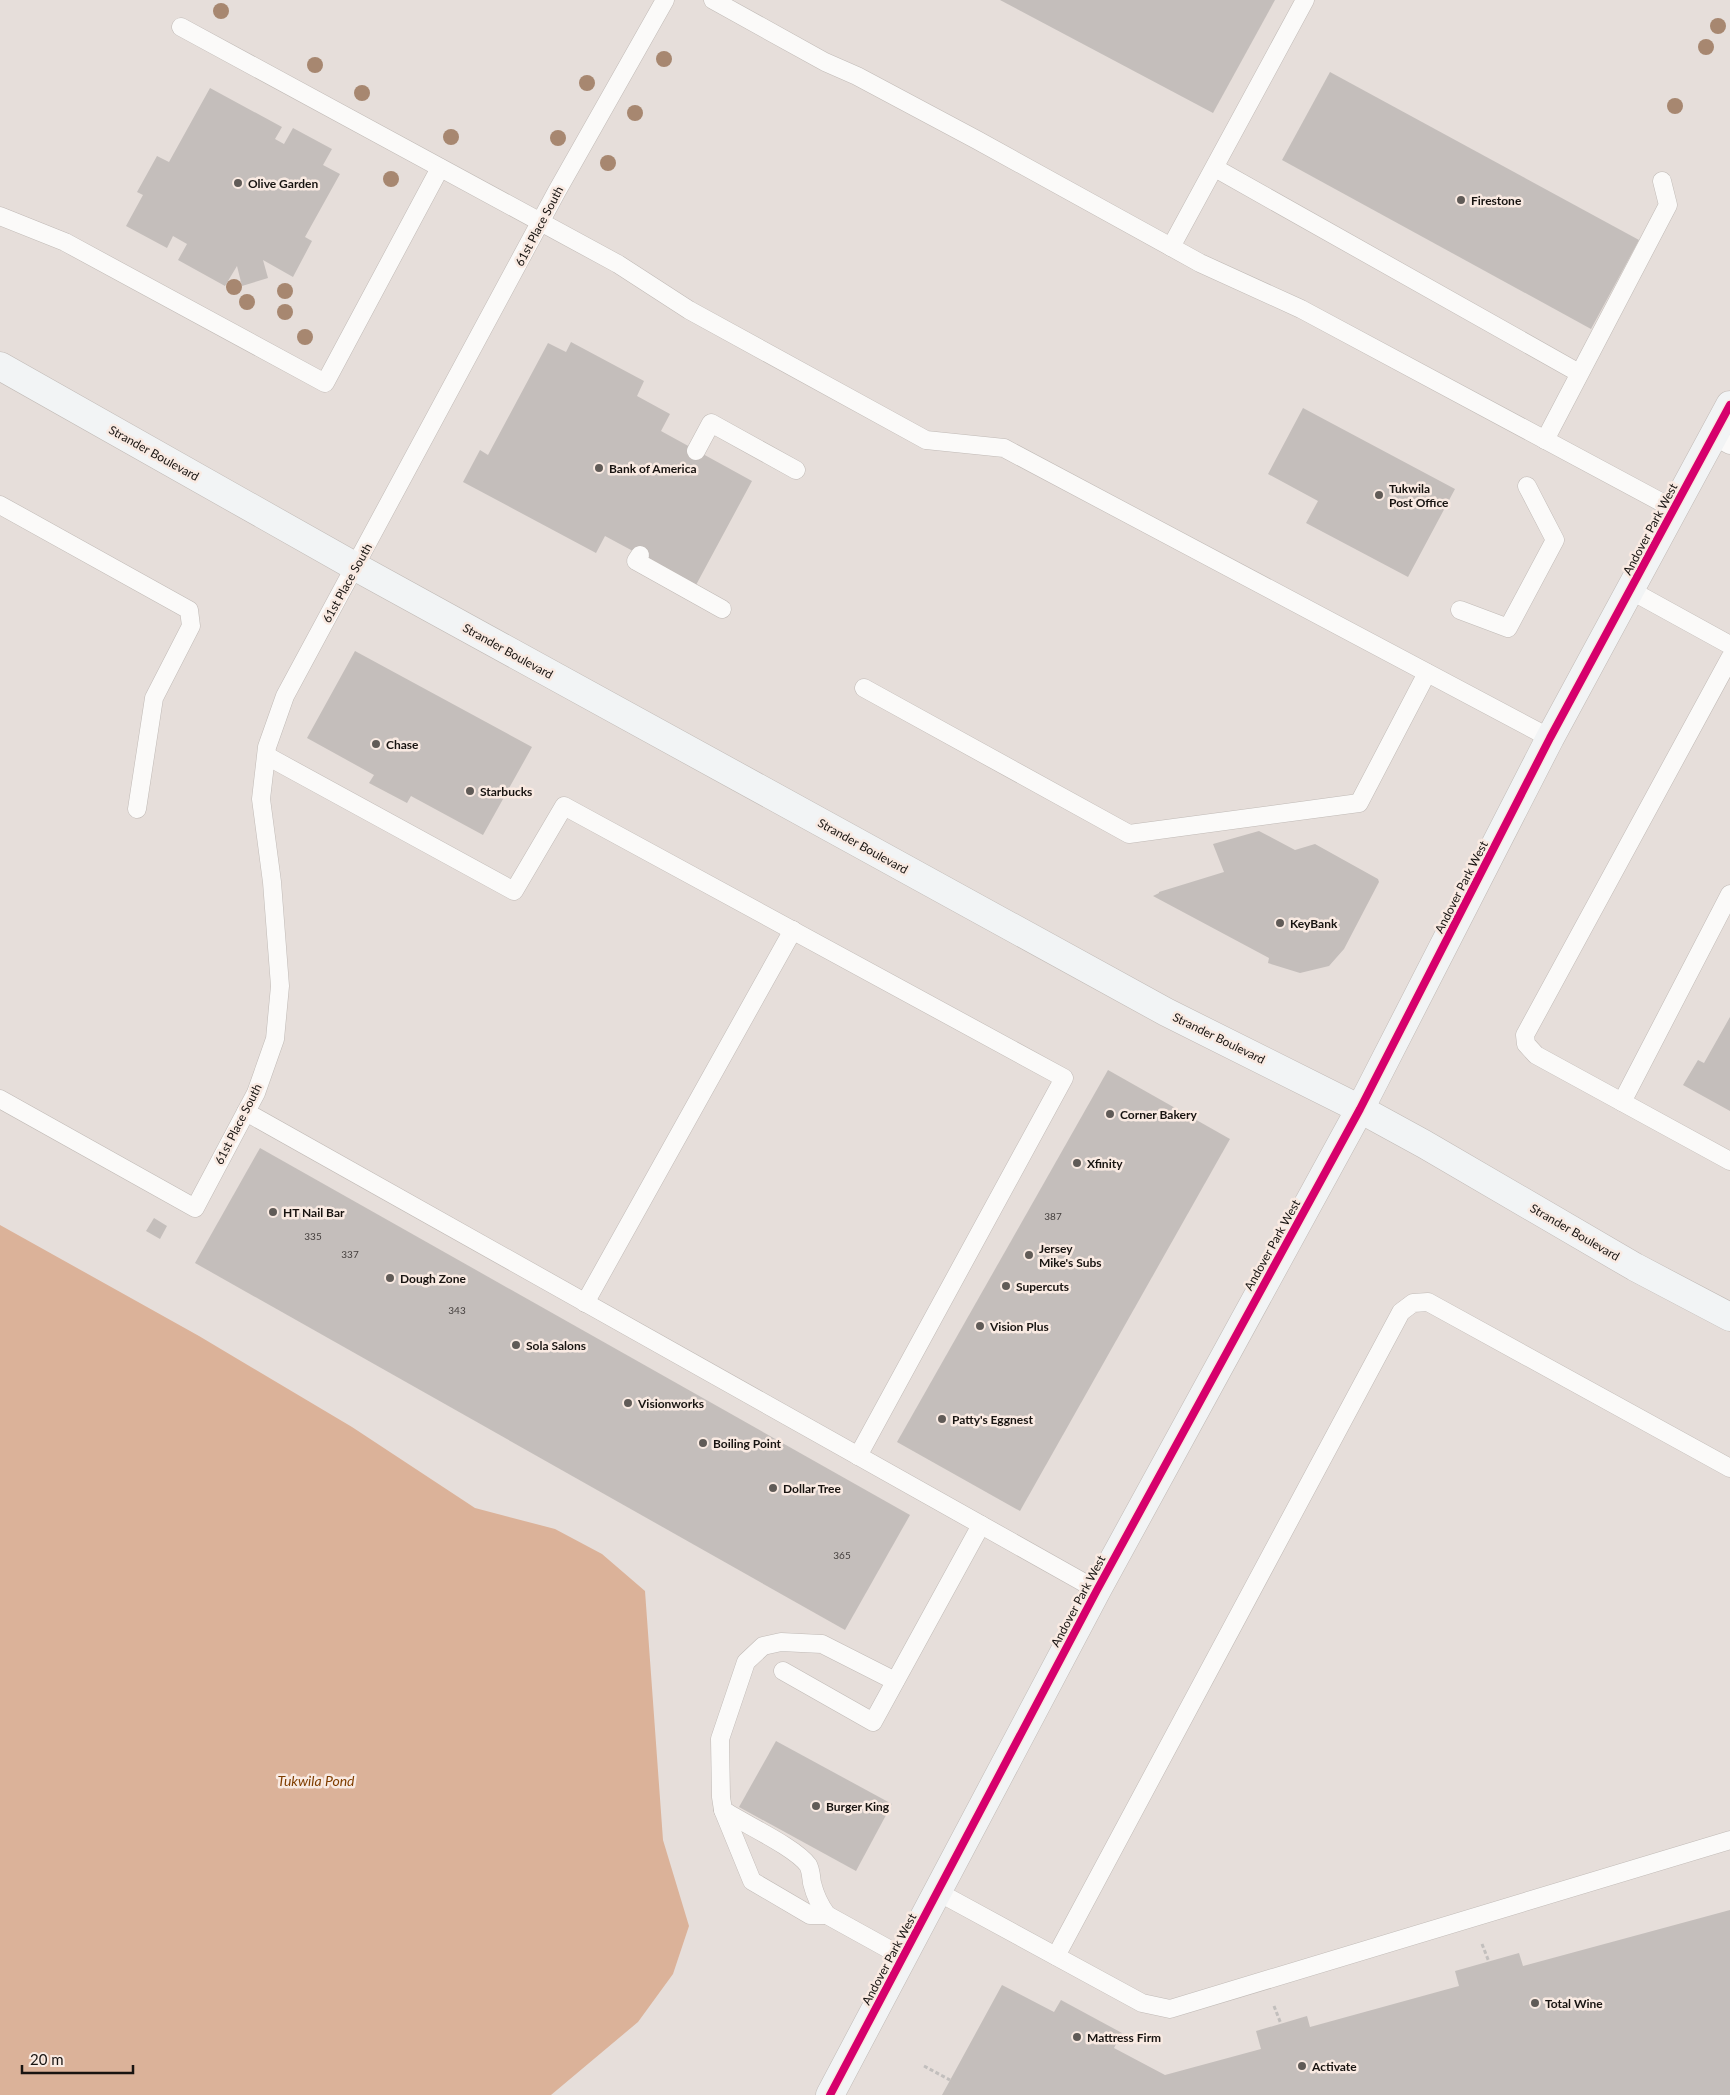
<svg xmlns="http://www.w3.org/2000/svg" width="1730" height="2095" font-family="Lato,sans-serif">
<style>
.water{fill:#dbb299}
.building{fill:#c4bebb}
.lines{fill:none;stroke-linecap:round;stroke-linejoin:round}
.lane-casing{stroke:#c0bab6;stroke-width:19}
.secondary-casing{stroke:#c0bab6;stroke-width:29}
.path{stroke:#c2bfbd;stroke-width:3;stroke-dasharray:4 2.5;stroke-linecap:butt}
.lane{stroke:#fbfaf9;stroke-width:18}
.secondary{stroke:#f2f4f5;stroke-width:28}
.cycleway-casing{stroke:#f9eae2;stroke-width:11}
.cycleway{stroke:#d6006c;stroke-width:8}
.tree{fill:#a78770}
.poi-dot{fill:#605b57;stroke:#f9eae2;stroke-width:2}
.labels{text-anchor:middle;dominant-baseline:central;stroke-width:5;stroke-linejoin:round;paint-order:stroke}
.number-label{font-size:10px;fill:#433e3c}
.poi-label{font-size:12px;font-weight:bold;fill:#181411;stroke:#f9eae2;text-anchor:start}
.street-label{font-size:12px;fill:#181411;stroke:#f9eae2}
.water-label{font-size:14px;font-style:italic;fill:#803e00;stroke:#f9eae2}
</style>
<rect width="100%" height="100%" fill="#e6deda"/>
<!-- water -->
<polygon class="water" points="0,1225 199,1336 352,1427 475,1508 555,1529 602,1554 645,1591 663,1840 689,1926 673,1974 638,2022 551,2095 0,2095"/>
<!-- building -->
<g class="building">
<polygon points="1000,0 1275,0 1213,113"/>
<polygon points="1330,72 1639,240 1591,329 1282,160"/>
<polygon points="210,88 282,127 275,139 284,144 293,128 332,149 323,165 340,174 305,237 312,241 293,277 263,260 268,278 242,286 237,266 225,286 178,260 187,244 173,236 167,248 126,226 143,195 137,192 157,156 169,162"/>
<polygon points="571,342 644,381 637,396 670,414 661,431 752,481 696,585 605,536 596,553 463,482 480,450 488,455 548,343 566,352"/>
<polygon points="1303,408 1455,489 1408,577 1306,523 1318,501 1268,474"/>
<polygon points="355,651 532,747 483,835 411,796 407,803 369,783 374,775 307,738"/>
<polygon points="1259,831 1295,850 1315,844 1378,879 1379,882 1344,949 1329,966 1300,973 1268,963 1269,958 1153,896 1159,893 1159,892 1224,872 1213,844"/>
<polygon points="1730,1017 1730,1111 1683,1085 1698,1060 1704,1063"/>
<polygon points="1108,1070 1230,1139 1020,1511 897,1442"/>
<polygon points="260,1148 910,1515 845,1630 195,1263"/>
<polygon points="154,1218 167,1226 160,1239 146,1231"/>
<polygon points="776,1741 892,1804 856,1871 739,1807"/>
<polygon points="1730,1910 1730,2095 942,2095 1002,1985 1054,2012 1061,2000 1122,2033 1114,2048 1165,2075 1261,2049 1256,2031 1307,2016 1310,2027 1459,1986 1455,1971 1519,1953 1523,1966"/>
</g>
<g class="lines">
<defs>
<g id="lane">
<polyline points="713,0 825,62 857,76 977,140 1200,263 1301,309 1674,509"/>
<polyline points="181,27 618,264 689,310 926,440 1004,448 1550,738"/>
<polyline points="1215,168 1579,373"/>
<polyline points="0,216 65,242 325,383 440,168"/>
<polyline points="1171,247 1305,0"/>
<polyline points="1713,436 1730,445"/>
<polyline points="1545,440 1668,205 1662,181"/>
<polyline points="696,451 711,423 796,470"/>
<polyline points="0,505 189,610 191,626 154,698 137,809"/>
<polyline points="640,555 636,561 722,609"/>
<polyline points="1630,590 1730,645"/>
<polyline points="1460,610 1508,628 1555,540 1527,486"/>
<polyline points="1730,658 1525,1035 1526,1044 1536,1055 1622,1102 1730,894"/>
<polyline points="864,688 1129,834 1359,803 1427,673"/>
<polyline points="267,756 514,891 564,806 1064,1078 858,1456"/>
<polyline points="0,1099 195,1208 256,1093 275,1039 280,986 272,882 261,799 267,747 285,696 557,191 665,0"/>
<polyline points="1622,1102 1730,1161"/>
<polyline points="246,1112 1097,1590"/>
<polyline points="585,1303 793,930"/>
<polyline points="783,1671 873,1722 981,1525"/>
<path d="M895,1681L822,1644L781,1642L763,1646L746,1662L720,1739L721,1797L723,1810C744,1824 795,1847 808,1865C811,1870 811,1877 812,1883C815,1895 820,1906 827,1915L903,1957"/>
<polyline points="723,1810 752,1881 810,1915 827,1915"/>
<polyline points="938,1892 1142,2003 1170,2009 1730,1840"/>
<polyline points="1056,1956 1401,1312 1413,1303 1428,1302 1730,1468"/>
</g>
<g id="secondary">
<polyline points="0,366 356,567 1166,1012 1360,1109 1424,1144 1635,1267 1730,1317"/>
<polyline points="830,2095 1097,1590 1360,1109 1550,738 1730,405"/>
</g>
</defs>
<!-- lane casing -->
<use href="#lane" class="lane-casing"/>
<!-- secondary casing -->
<use href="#secondary" class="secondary-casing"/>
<!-- path -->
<g class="path">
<polyline points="1482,1944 1489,1962"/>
<polyline points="1274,2006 1281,2024"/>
<polyline points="924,2066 950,2080"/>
</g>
<!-- lane -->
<use href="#lane" class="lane"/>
<!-- secondary -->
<use href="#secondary" class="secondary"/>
<defs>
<polyline id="cycleway" points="830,2095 1097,1590 1360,1109 1550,738 1730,405"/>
</defs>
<!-- cycleway casing -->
<use href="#cycleway" class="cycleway-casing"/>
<!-- cycleway -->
<use href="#cycleway" class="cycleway"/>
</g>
<!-- trees -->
<g class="tree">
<circle cx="221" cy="11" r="8"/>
<circle cx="1718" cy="26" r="8"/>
<circle cx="1706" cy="47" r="8"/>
<circle cx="664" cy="59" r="8"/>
<circle cx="315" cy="65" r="8"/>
<circle cx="587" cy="83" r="8"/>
<circle cx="362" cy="93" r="8"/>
<circle cx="1675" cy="106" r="8"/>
<circle cx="635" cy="113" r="8"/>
<circle cx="451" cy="137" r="8"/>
<circle cx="558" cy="138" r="8"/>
<circle cx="608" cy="163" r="8"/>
<circle cx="391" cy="179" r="8"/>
<circle cx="234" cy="287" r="8"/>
<circle cx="285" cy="291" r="8"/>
<circle cx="247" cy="302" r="8"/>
<circle cx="285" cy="312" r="8"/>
<circle cx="305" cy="337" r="8"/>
</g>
<!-- markers -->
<g class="poi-dot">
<circle cx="238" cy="183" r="5"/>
<circle cx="1461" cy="200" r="5"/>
<circle cx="599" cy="468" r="5"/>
<circle cx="1379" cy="495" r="5"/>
<circle cx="376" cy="744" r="5"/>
<circle cx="470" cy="791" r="5"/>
<circle cx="1280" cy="923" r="5"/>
<circle cx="1110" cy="1114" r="5"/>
<circle cx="1077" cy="1163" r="5"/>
<circle cx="273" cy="1212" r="5"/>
<circle cx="1029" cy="1255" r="5"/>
<circle cx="390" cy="1278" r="5"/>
<circle cx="1006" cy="1286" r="5"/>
<circle cx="980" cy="1326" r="5"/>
<circle cx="516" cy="1345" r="5"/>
<circle cx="628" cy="1403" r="5"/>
<circle cx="942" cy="1419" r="5"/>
<circle cx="703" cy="1443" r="5"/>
<circle cx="773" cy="1488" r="5"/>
<circle cx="816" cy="1806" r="5"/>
<circle cx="1535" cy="2003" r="5"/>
<circle cx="1077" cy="2037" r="5"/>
<circle cx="1302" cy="2066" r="5"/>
</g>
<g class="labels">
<!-- number labels -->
<g class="number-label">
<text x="1053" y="1216">387</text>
<text x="313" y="1236">335</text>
<text x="350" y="1254">337</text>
<text x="457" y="1310">343</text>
<text x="842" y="1555">365</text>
</g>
<!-- poi labels -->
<g class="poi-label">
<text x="248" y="183">Olive Garden</text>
<text x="1471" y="200">Firestone</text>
<text x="609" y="468">Bank of America</text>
<text x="1389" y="488">Tukwila<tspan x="1389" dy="14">Post Office</tspan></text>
<text x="386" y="744">Chase</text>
<text x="480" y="791">Starbucks</text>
<text x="1290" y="923">KeyBank</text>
<text x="1120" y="1114">Corner Bakery</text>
<text x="1087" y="1163">Xfinity</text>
<text x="283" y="1212">HT Nail Bar</text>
<text x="1039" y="1248">Jersey<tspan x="1039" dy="14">Mike's Subs</tspan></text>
<text x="400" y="1278">Dough Zone</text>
<text x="1016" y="1286">Supercuts</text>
<text x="990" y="1326">Vision Plus</text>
<text x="526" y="1345">Sola Salons</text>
<text x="638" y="1403">Visionworks</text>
<text x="952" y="1419">Patty's Eggnest</text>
<text x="713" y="1443">Boiling Point</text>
<text x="783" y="1488">Dollar Tree</text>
<text x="826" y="1806">Burger King</text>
<text x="1545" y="2003">Total Wine</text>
<text x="1087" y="2037">Mattress Firm</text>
<text x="1312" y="2066">Activate</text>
</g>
<!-- street labels -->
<g class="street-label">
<text transform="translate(539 226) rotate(-62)">61st Place South</text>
<text transform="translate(154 453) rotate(29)">Strander Boulevard</text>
<text transform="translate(1650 529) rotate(-62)">Andover Park West</text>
<text transform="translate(347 583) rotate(-61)">61st Place South</text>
<text transform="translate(508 651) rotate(29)">Strander Boulevard</text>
<text transform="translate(863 846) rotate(29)">Strander Boulevard</text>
<text transform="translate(1461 887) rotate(-63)">Andover Park West</text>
<text transform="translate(1219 1038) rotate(26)">Strander Boulevard</text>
<text transform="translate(238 1124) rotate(-63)">61st Place South</text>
<text transform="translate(1575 1232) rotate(30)">Strander Boulevard</text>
<text transform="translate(1272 1245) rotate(-61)">Andover Park West</text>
<text transform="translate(1078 1601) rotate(-62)">Andover Park West</text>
<text transform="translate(889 1959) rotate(-62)">Andover Park West</text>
</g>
<!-- water labels -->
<g class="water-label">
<text x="316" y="1780">Tukwila Pond</text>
</g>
</g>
<!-- scale -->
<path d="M22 2065v8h111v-8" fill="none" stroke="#181411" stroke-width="2.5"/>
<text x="30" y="2065" font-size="15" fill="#181411" stroke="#f9eae2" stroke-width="4" paint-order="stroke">20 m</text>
</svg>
